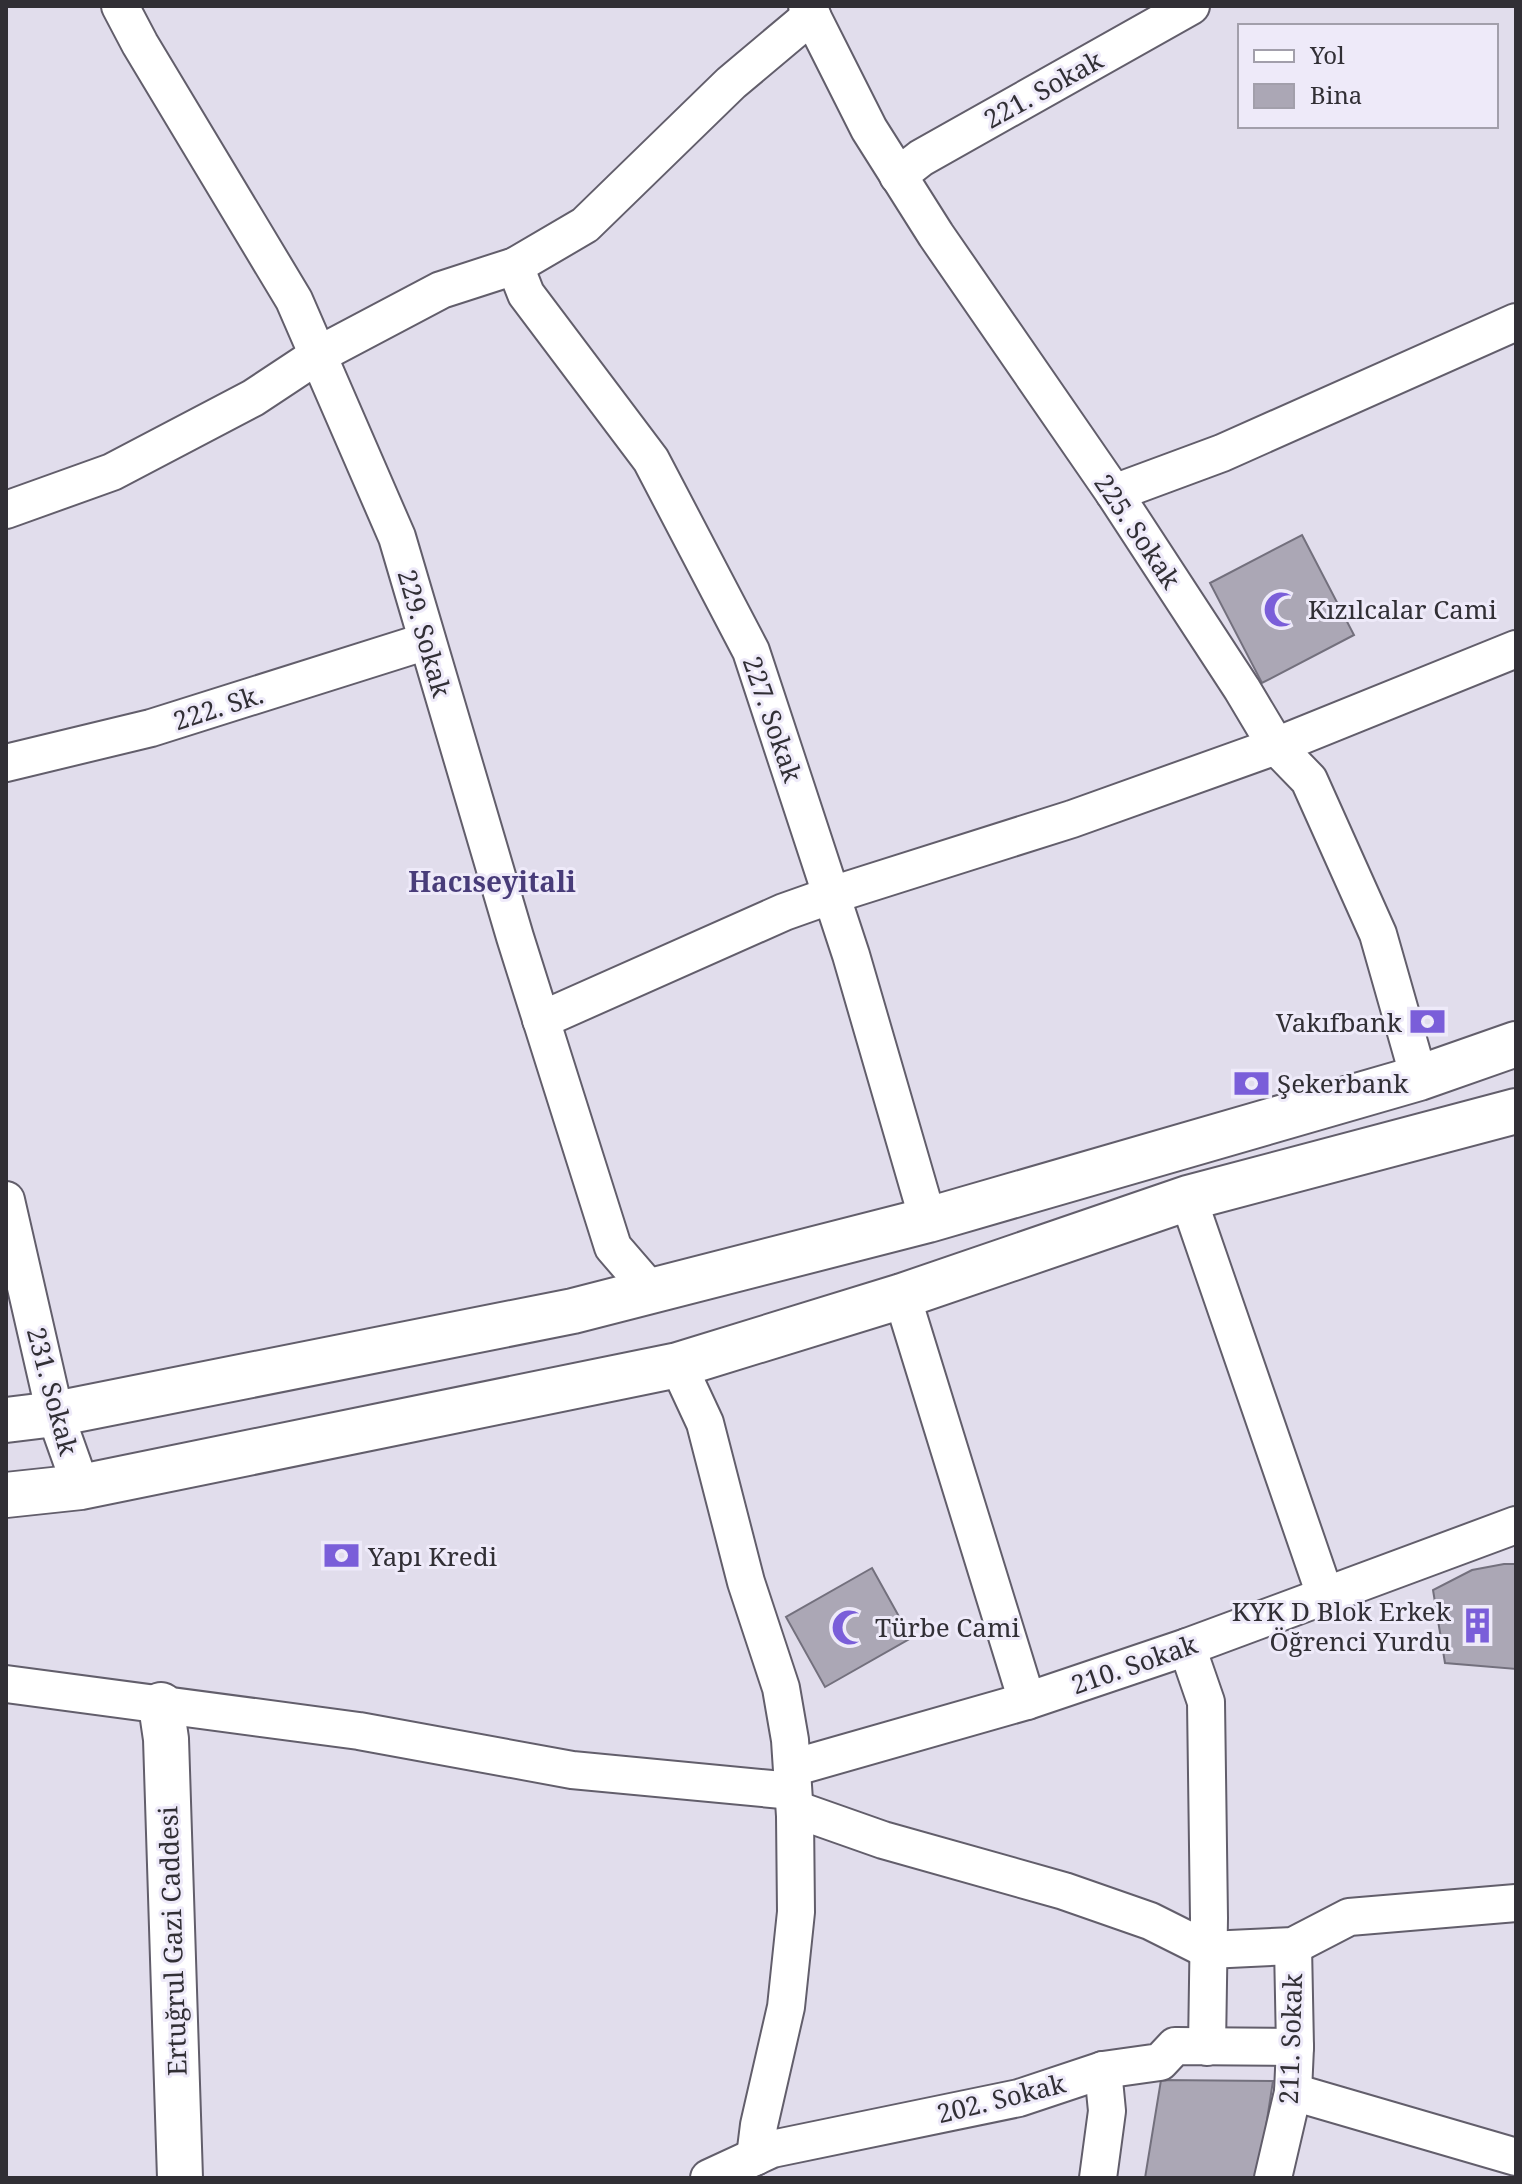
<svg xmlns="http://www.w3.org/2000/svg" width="1522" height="2184" font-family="'Noto Serif',serif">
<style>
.building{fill:#aba7b5;stroke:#73707d;stroke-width:2}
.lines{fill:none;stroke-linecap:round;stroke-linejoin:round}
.minor-casing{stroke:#625e6b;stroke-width:40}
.tertiary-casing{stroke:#625e6b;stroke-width:48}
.secondary-casing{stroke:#625e6b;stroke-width:48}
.minor{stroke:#fff;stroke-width:36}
.tertiary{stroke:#fff;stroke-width:44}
.secondary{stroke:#fff;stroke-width:44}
.labels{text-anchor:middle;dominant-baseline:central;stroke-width:6;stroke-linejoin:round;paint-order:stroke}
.street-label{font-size:26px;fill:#312f35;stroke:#eeeaf9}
.poi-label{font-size:26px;fill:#312f35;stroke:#eeeaf9;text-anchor:start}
.neighbourhood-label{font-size:28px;font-weight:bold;fill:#483c79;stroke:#eeeaf9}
</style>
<rect width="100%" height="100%" fill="#e1ddec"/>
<!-- building -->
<g class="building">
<polygon points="1302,535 1354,635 1262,683 1210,583"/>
<polygon points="1504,1564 1516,1564 1516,1669 1445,1663 1433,1590 1472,1570"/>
<polygon points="872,1568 911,1638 825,1687 786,1617"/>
<polygon points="1161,2080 1273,2081 1258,2178 1145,2178"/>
</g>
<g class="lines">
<defs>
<g id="minor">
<polyline points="120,6 140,44 294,300 397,537 515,937 613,1247 651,1291"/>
<polyline points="807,6 869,129 936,235 1114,493 1242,689 1276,746 1309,780 1378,934 1419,1078"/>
<polyline points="898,176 921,158 1191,6"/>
<polyline points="515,266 526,294 651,460 751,651 851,955 928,1220"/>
<polyline points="1114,493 1222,453 1516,322"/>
<polyline points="6,510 112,472 253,398 318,355 441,290 515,266 585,225 731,83 812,15"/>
<polyline points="6,763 151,728 427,641"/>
<polyline points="541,1020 784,912 832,895 1072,819 1276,746 1516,649"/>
<polyline points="1188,1198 1325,1595"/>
<polyline points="6,1200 55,1414 81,1487"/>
<polyline points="902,1296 1027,1701"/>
<polyline points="678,1365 705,1423 746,1582 781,1688 790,1740 795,1816 796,1912 786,2007 759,2125 755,2157"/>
<polyline points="1187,1647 1206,1702 1209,1918 1207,2047"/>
<polyline points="6,1684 359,1731 572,1770 793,1791"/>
<polyline points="792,1768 1027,1701 1187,1647 1516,1525"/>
<polyline points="795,1809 883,1840 1064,1891 1150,1921 1208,1950 1293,1946 1349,1917 1516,1903"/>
<polyline points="1293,2092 1516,2157"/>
<polyline points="709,2178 772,2149 1019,2098 1103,2070 1160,2062 1175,2046 1295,2047"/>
<polyline points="1098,2178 1107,2111 1103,2070"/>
<polyline points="1273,2178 1293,2092 1295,2047 1293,1946"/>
</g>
<polyline id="tertiary" points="161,1705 166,1739 180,2178"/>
<g id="secondary">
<polyline points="6,1420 55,1414 573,1311 928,1220 1419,1078 1516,1044"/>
<polyline points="6,1495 81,1487 678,1365 902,1296 1188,1198 1516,1111"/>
</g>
</defs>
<!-- minor casing -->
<use href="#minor" class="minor-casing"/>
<!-- tertiary casing -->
<use href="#tertiary" class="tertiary-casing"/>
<!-- secondary casing -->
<use href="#secondary" class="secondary-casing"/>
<!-- minor -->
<use href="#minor" class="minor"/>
<!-- tertiary -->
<use href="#tertiary" class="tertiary"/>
<!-- secondary -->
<use href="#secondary" class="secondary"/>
</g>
<!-- icons -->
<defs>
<symbol id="mosque-bare" viewBox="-9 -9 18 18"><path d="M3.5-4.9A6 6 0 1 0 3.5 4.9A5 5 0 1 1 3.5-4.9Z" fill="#7a5ed9" stroke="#eeeaf9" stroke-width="2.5" paint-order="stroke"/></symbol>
<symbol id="bank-bare" viewBox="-9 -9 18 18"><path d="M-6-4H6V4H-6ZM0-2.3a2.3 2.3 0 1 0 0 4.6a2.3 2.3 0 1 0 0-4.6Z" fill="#7a5ed9" stroke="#eeeaf9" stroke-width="2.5" paint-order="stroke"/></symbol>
<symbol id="building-bare" viewBox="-9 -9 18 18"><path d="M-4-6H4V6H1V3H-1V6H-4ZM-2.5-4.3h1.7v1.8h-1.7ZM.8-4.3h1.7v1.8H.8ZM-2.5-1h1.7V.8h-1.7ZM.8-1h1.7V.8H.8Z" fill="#7a5ed9" stroke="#eeeaf9" stroke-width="2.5" paint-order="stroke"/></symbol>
</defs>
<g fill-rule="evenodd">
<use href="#mosque-bare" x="1256" y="584" width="51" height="51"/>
<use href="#bank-bare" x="1402" y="996" width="51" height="51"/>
<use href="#bank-bare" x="1226" y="1058" width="51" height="51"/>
<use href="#bank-bare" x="316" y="1530" width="51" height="51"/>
<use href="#building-bare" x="1452" y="1600" width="51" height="51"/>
<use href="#mosque-bare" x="824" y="1602" width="51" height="51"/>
</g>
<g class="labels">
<!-- street labels -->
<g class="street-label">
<text transform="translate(1043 89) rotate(-29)">221. Sokak</text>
<text transform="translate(1138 531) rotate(56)">225. Sokak</text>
<text transform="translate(425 633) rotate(74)">229. Sokak</text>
<text transform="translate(218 707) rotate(-18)">222. Sk.</text>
<text transform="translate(773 719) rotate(71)">227. Sokak</text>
<text transform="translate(53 1391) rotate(75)">231. Sokak</text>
<text transform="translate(1134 1664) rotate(-19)">210. Sokak</text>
<text transform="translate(172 1941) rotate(-92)">Ertuğrul Gazi Caddesi</text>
<text transform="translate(1290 2039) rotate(-88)">211. Sokak</text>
<text transform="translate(1001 2098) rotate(-14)">202. Sokak</text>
</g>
<!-- poi labels -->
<g class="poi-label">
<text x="1308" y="609">Kızılcalar Cami</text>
<text x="1402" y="1022" text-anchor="end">Vakıfbank</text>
<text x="1277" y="1083">Şekerbank</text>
<text x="368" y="1556">Yapı Kredi</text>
<text x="1451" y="1611" text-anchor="end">KYK D Blok Erkek<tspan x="1451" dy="30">Öğrenci Yurdu</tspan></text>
<text x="875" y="1627">Türbe Cami</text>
</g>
<!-- neighbourhood labels -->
<g class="neighbourhood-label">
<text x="492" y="881">Hacıseyitali</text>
</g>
</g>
<!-- border -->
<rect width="1522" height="2184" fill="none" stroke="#312f35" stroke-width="16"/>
<!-- legend -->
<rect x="1238" y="24" width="260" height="104" fill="#eeeaf9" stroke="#a29fab" stroke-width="2"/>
<rect x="1254" y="50" width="40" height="12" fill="#ffffff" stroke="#a29fab" stroke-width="2"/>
<text x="1310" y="64" font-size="24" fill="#312f35">Yol</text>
<rect x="1254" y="84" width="40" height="24" fill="#aba7b5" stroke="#a29fab" stroke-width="2"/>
<text x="1310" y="104" font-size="24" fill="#312f35">Bina</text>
</svg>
